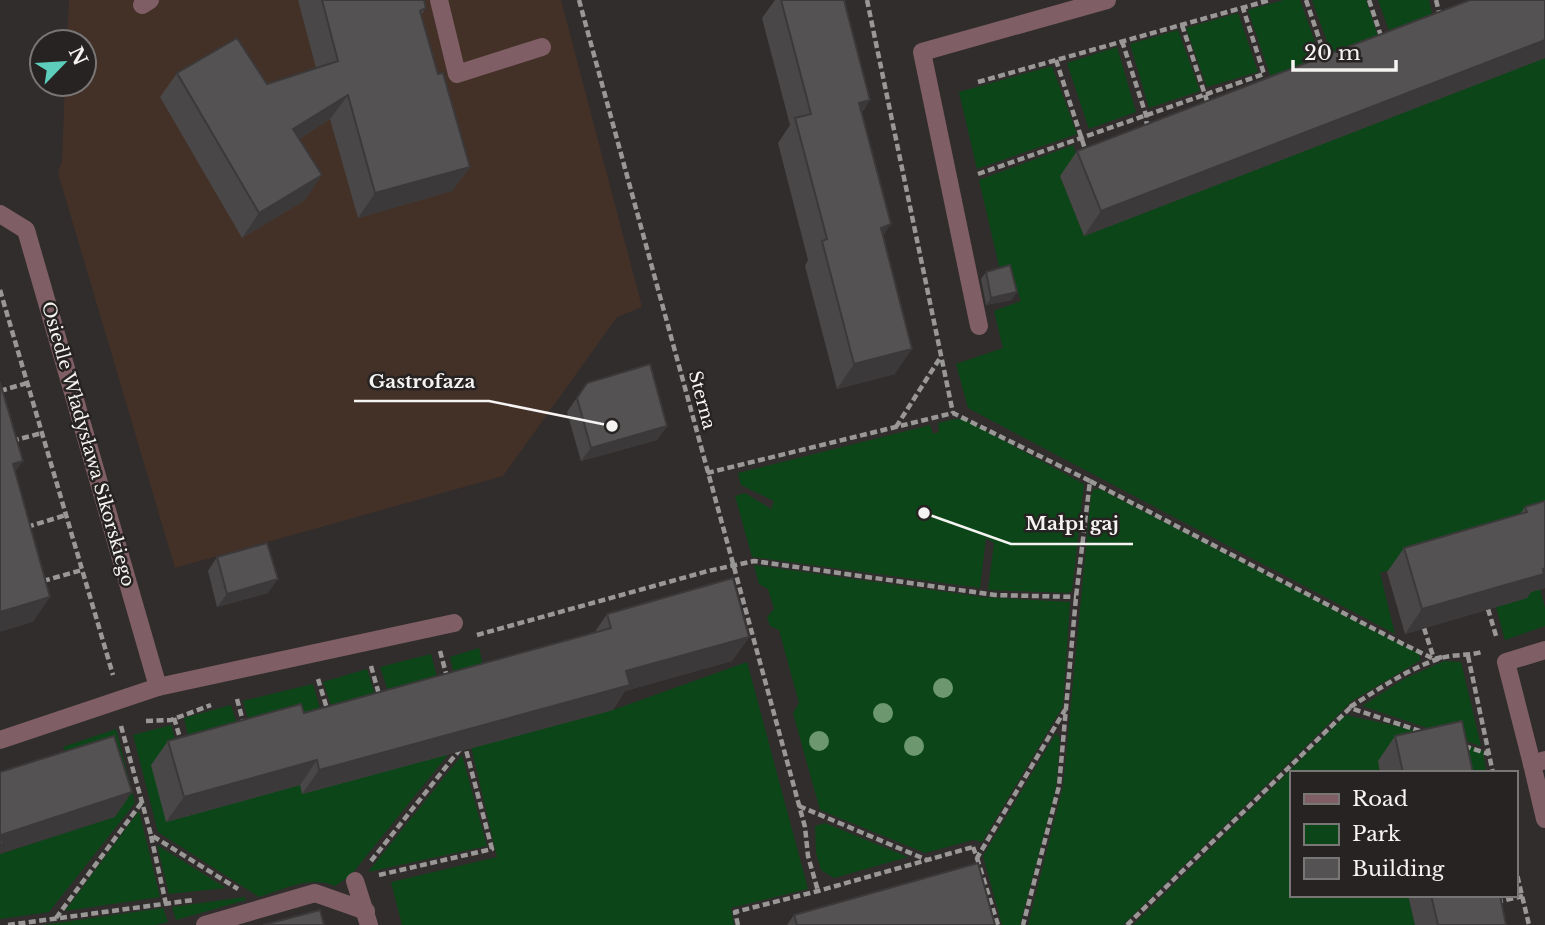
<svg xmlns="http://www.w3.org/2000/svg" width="1545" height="925" font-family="'Libre Baskerville',serif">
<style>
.education{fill:#433128}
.green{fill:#0c4618}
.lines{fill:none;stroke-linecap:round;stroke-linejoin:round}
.path{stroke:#9a9897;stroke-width:4.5;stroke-dasharray:7 3.5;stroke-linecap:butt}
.minor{stroke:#7f5e65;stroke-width:18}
.tree{fill:#6c976f}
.wall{fill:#494747}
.shaded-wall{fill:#3c393a}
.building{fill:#555253;stroke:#3c393a;stroke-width:2}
.labels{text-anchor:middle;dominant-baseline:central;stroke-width:5;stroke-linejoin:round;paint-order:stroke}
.street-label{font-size:18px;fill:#f6f4f3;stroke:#262322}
.leader{fill:none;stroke:#f6f4f3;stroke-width:2.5}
.callout-dot{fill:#f6f4f3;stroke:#262322;stroke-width:2.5}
.callout-label{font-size:19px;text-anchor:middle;font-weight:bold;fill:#f6f4f3;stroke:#262322;stroke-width:5;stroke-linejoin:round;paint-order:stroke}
</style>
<rect width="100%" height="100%" fill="#302d2c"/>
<!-- education -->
<polygon class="education" points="69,0 561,0 642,307 617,317 503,476 175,568 58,173 62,161 65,84 84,84 84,42 67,42"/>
<!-- green -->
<g class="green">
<polygon points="1284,0 1300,0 1326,73 1276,93 1248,10"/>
<polygon points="1312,0 1366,0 1383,51 1337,69"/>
<polygon points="1378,0 1429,0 1436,31 1395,47"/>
<polygon points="1238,13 1258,72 1207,87 1186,28"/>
<polygon points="1178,30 1200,91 1149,108 1130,44"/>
<polygon points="1117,47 1136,112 1089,129 1067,63"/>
<polygon points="1545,58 1545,521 1380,573 1395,634 968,408 956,364 1003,348 994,311 1021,301 1012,275 999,266 979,180 1073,145 1081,168 1060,176 1084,236"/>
<polygon points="1052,66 1077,134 977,169 959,92"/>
<polygon points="955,419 964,419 1084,484 1072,591 1068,593 988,590 994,543 986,538 980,588 752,557 735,496 745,493 771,509 774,501 741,485 738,473 930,425 933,434 939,432 938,423"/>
<polygon points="1094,489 1100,489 1418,653 1421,660 1352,701 1123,925 1028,925 1063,786 1091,495"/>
<polygon points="754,565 983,597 1070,602 1063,706 982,842 973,840 925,853 820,810 793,713 799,703 779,630 770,626 767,617 774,609 768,589 759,584"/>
<polygon points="1540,589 1545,608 1545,626 1505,640 1496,607 1526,598 1525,593"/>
<polygon points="479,648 487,682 486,744 613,710 747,662 808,889 731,908 734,925 402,925 391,882 497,857 450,657"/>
<path d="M431,654L455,746L351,875L335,886C311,875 284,889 259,897L158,832L133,735L171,725L180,757L394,708L380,667Z"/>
<polygon points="1444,661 1461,662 1481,746 1362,706 1404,679"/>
<polygon points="367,669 380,711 337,723 323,682"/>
<polygon points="313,684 325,727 253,737 243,701"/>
<polygon points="231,705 242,740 192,754 184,718"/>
<polygon points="1346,715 1442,736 1483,751 1486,770 1473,773 1291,773 1291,895 1408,895 1415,925 1133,925"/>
<polygon points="116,729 135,803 49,912 0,919 0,854 114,817 73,769 63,747"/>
<polygon points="1056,733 1060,739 1056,788 1020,925 1002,925 983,856"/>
<polygon points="462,755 487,846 368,872"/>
<polygon points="139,811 160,897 65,911"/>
<polygon points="825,823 908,857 834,878 821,870 816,853 815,826"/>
<polygon points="157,845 226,888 169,894"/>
<polygon points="245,897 246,900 176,920 172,907"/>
<polygon points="163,908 168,922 155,925 42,925"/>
</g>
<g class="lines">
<!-- path -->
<g class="path">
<polyline points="579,0 805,827 808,856 818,891"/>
<polyline points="867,0 953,413"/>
<polyline points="1306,0 1326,59"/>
<polyline points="1369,0 1382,39"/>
<polyline points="1436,0 1440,16"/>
<polyline points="1182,25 1209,107"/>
<polyline points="1122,41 1146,115 1147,128"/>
<polyline points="1056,60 1086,152"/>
<polyline points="978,82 1270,0"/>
<polyline points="978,174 1264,74 1243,8"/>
<polyline points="0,290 113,675"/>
<polyline points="0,391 27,383"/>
<polyline points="896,427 940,358"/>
<polyline points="12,441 42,433"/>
<polyline points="707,473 953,413 1090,481 1076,597 1059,786 1023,925"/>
<polyline points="1090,481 1403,644 1434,659 1442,657"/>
<polyline points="27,527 66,515"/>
<polyline points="43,581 82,570"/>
<polyline points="1488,609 1497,639"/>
<polyline points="1424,628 1434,659"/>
<polyline points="477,635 708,571 754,561 995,595 1076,597"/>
<polyline points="440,651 447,677"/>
<polyline points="1468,656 1493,773"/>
<polyline points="371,666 380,698"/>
<polyline points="318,679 328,712"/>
<polyline points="237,699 244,725"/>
<path d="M1350,707C1379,689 1406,670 1438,659C1452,654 1468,656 1482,652"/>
<polyline points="174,718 181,741"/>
<polyline points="146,721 171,720 211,705"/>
<polyline points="121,726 151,835 238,889"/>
<polyline points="1464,746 1489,754"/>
<polyline points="799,806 927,860"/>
<polyline points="151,836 166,904"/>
<polyline points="973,847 977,858 1065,710"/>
<polyline points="977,858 998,925"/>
<polyline points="371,861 461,748"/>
<polyline points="1515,866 1529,925"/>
<polyline points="379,875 492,849 465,746"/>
<polyline points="1496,902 1523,896"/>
<polyline points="56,918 142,802"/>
<polyline points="8,925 193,900"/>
<polyline points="738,925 735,912 818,891 973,847"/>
<polyline points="1127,925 1350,708 1423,732"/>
</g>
<!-- minor -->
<g class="minor">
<polyline points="439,0 457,74 542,47"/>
<polyline points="142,5 150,0"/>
<polyline points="0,214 26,230 158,687"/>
<polyline points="979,326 922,52 1107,0"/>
<polyline points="0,740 158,687 454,623"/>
<polyline points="1545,760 1532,764 1545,819"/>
<polyline points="1532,764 1506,662 1545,650"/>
<polyline points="355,881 369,925"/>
<polyline points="205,925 315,893 366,911"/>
</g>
</g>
<!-- trees -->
<g class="tree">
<circle cx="943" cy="688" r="10"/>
<circle cx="883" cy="713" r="10"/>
<circle cx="819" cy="741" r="10"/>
<circle cx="914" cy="746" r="10"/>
</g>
<!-- wall -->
<g class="wall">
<polygon points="298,0 424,0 426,8 421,15 438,74 470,167 452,191 358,218 330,119 299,139 305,200 242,238 160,97 177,73 267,84 316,68"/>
<polygon points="775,0 844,0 870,100 862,112 883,235 895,374 837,389 805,266 808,260 778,143 790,125 762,18"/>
<polygon points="1545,0 1545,58 1084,236 1060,176 1077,151"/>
<polygon points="986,272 1012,300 986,305 981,279"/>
<polygon points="587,383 667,426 657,440 581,461 567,412"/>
<polygon points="1545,501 1545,588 1531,592 1527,598 1405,634 1387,572 1404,548 1520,514 1525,507"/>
<polygon points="217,557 268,593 217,607 208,571"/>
<polygon points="607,614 749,637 732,661 625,691 613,710 302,794 300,785 166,822 151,765 168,741 304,713 594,633"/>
<polygon points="1395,736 1473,773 1380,773 1378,761"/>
<polygon points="1408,895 1500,895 1506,925 1415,925"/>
<polygon points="794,915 995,925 787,925"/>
</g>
<!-- shaded-wall -->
<g class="shaded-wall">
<polygon points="1545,40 1545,58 1084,236 1101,211"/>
<polygon points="348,95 330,119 276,154 293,129"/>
<polygon points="870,100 852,125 859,103"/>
<polygon points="470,167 452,191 358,218 375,193"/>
<polygon points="322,175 305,200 242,238 259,213"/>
<polygon points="891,224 874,249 881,228"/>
<polygon points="1017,292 1012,300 986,305 991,298"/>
<polygon points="912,349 895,374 837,389 854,364"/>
<polygon points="667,426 657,440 581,461 591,448"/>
<polygon points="23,461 5,486 13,464"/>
<polygon points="1545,568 1545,588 1531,592 1527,598 1405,634 1422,609"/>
<polygon points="278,579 268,593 217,607 227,594"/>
<polygon points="50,597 33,622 0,632 0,612"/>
<polygon points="749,637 732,661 625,691 613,710 302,794 319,770 626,671"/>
<polygon points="317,760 300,785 166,822 184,797"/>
<polygon points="132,792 115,817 0,854 0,837 1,835"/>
</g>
<!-- building -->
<g class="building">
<polygon points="322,0 424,0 426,8 420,11 438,74 443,73 470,167 375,193 348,95 293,129 322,175 259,213 177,73 237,38 267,84 338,61"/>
<polygon points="781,0 844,0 870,100 859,103 891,224 881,228 912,349 854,364 822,241 827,239 795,118 811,114"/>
<polygon points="1470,0 1545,0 1545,40 1101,211 1077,151"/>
<polygon points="1010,265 1017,292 991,298 986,272"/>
<polygon points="650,364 667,426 591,448 577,398 587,383"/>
<polygon points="0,382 23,461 13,464 50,597 0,612"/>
<polygon points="1545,501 1545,568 1543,569 1544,574 1422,609 1404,548 1527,512 1525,507"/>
<polygon points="267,543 278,579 227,594 217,557"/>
<polygon points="733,578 749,637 626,671 630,685 319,770 317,760 184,797 168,741 301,704 304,713 611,628 607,614"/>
<polygon points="1462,721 1473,773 1403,773 1395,736"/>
<polygon points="114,736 132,792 1,835 3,844 0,845 0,772"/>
<polygon points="978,863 995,925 797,925 794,915"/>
<polygon points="1431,895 1500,895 1506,925 1438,925"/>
<polygon points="320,910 324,925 263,925"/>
</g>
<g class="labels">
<!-- street labels -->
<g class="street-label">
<text transform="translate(702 400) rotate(75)">Sterna</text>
<text transform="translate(88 444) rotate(74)">Osiedle Władysława Sikorskiego</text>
</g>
</g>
<!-- callouts -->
<path class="leader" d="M612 426L489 401H354M924 513L1011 544H1133"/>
<g class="callout-dot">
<circle cx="612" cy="426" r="7"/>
<circle cx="924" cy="513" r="7"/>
</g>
<g class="callout-label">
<text x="422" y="388">Gastrofaza</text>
<text x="1072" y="530">Małpi gaj</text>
</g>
<!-- legend -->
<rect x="1290" y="771" width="228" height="126" fill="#262322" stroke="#797776" stroke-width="2"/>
<rect x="1304" y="794" width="35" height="10" fill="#7f5e65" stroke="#797776" stroke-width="2"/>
<text x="1352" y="806" font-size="21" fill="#f6f4f3">Road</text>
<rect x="1304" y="824" width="35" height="21" fill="#0c4618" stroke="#797776" stroke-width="2"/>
<text x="1352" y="841" font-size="21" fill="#f6f4f3">Park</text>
<rect x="1304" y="858" width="35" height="21" fill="#555253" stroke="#797776" stroke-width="2"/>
<text x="1352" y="876" font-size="21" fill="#f6f4f3">Building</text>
<!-- north arrow -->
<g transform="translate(63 63) rotate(65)"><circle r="33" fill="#262322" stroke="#797776" stroke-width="2"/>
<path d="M0-5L12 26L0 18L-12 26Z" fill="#5ccebb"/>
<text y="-10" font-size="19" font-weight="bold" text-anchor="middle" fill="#f6f4f3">N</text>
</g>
<!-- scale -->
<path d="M1293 60v10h103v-10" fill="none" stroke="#f6f4f3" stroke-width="3.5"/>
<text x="1304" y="60" font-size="21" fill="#f6f4f3" stroke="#262322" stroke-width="5" paint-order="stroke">20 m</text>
</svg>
